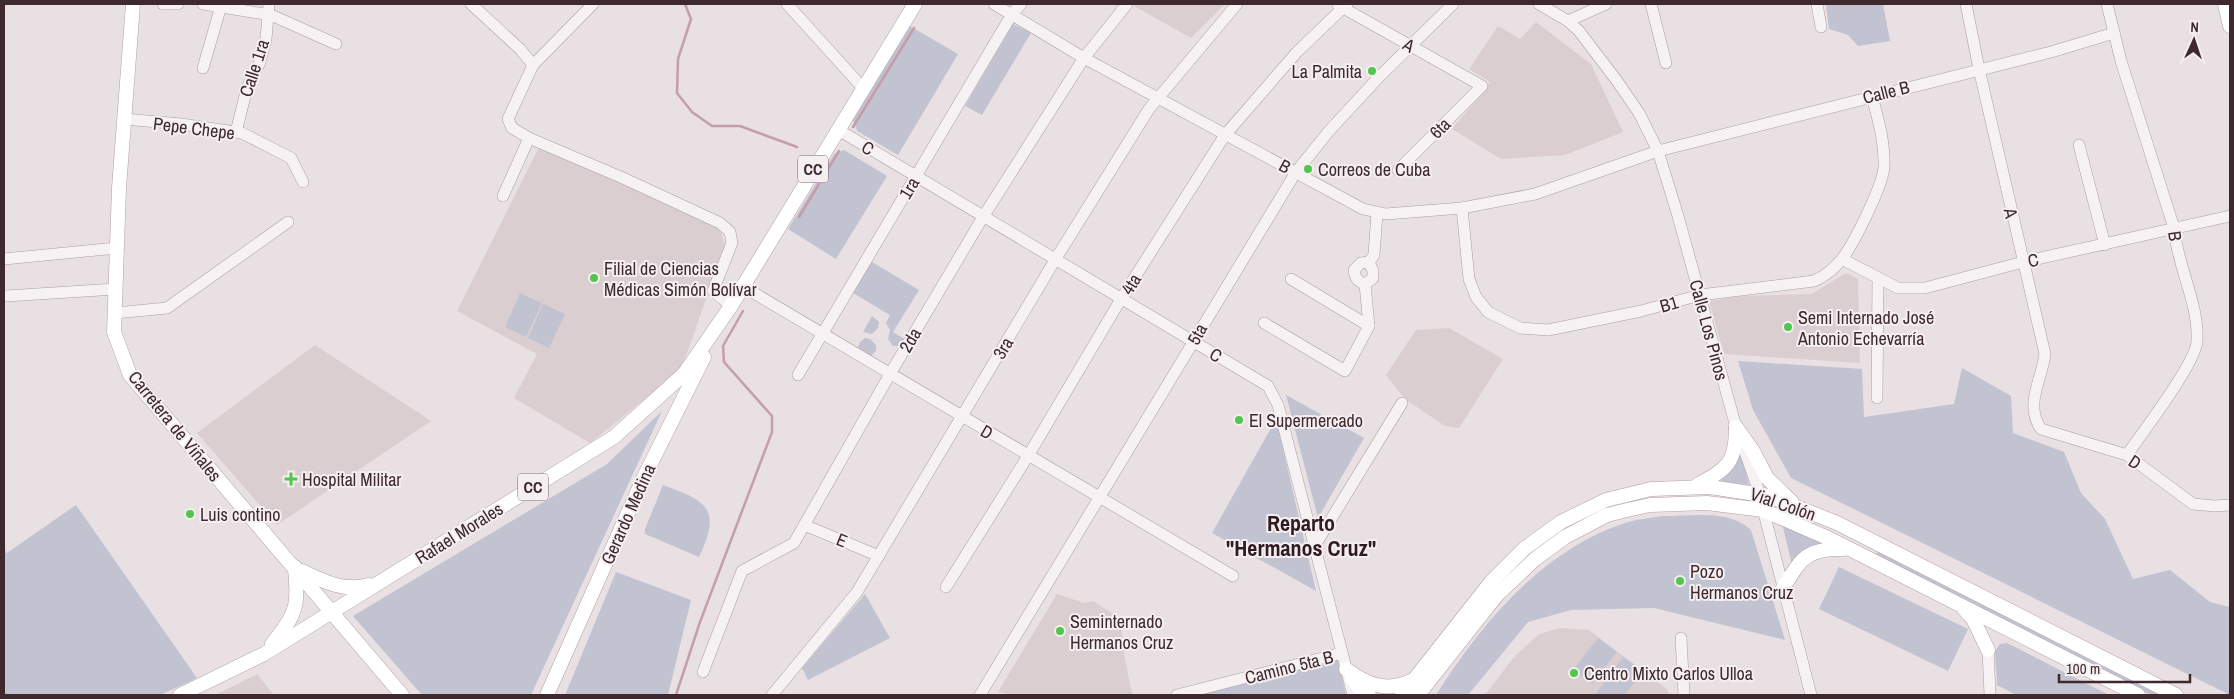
<svg xmlns="http://www.w3.org/2000/svg" width="2234" height="699" font-family="'Archivo Narrow',sans-serif">
<style>
.built{fill:#daced1}
.green{fill:#c1c3d1}
.lines{fill:none;stroke-linecap:round;stroke-linejoin:round}
.stream{stroke:#c69dac;stroke-width:2.5}
.minor-casing{stroke:#ab9ea1;stroke-width:12}
.major-casing{stroke:#b3a0a5;stroke-width:15}
.minor{stroke:#f6f2f3;stroke-width:11}
.major{stroke:#fff;stroke-width:14}
.poi-dot{fill:#50c64c;stroke:#f5eff1;stroke-width:2}
.labels{text-anchor:middle;dominant-baseline:central;stroke-width:4;stroke-linejoin:round;paint-order:stroke}
.shield{fill:#f5eff1;stroke:#756468;stroke-width:1}
.shield-label{font-size:16px;font-weight:bold;fill:#3e292e}
.street-label{font-size:18px;fill:#3e292e;stroke:#f5eff1}
.poi-label{font-size:18px;fill:#3e292e;stroke:#f5eff1;text-anchor:start}
.district-label{font-size:22px;font-weight:bold;fill:#2f1b20;stroke:#f5eff1}
</style>
<rect width="100%" height="100%" fill="#e8e0e2"/>
<!-- built -->
<g class="built">
<polygon points="1136,4 1225,4 1191,38 1134,6"/>
<polygon points="1536,22 1591,64 1623,132 1565,155 1501,159 1452,129 1484,91 1490,82 1469,69 1498,26 1520,39"/>
<polygon points="539,147 710,223 720,231 725,245 681,370 590,443 514,398 537,354 457,311"/>
<polygon points="1846,273 1858,279 1860,363 1724,354 1709,301 1741,296 1812,294"/>
<polygon points="1449,328 1503,359 1459,428 1445,426 1405,399 1386,375 1416,330"/>
<polygon points="315,345 431,421 277,525 197,433"/>
<polygon points="1057,594 1084,603 1093,601 1120,618 1125,659 1132,694 1010,695 998,692"/>
<polygon points="1560,628 1589,630 1667,689 1669,695 1485,695 1514,657 1539,634"/>
<polygon points="257,674 274,695 215,695"/>
</g>
<!-- green -->
<g class="green">
<polygon points="1826,4 1883,4 1890,41 1858,46 1848,35 1829,29"/>
<polygon points="1013,24 1031,33 982,115 965,106"/>
<polygon points="908,25 958,54 898,155 857,131 853,120"/>
<polygon points="844,150 887,176 836,259 788,229 834,154"/>
<polygon points="872,262 919,290 893,332 906,340 899,346 893,346 888,339 890,330 886,323 890,315 853,293"/>
<polygon points="520,293 542,303 526,337 505,327"/>
<polygon points="543,304 565,314 549,348 528,338"/>
<polygon points="872,316 879,322 878,328 872,334 863,332"/>
<polygon points="865,338 870,339 876,345 876,351 871,356 858,347 860,342"/>
<polygon points="1738,361 1862,369 1864,417 1954,404 1962,368 2011,396 2013,433 2064,452 2081,493 2105,519 2133,579 2170,570 2210,602 2230,607 2230,695 1791,478 1753,410"/>
<polygon points="1286,395 1364,438 1318,518"/>
<polygon points="662,411 531,695 422,695 353,616 607,464"/>
<polygon points="1276,419 1316,591 1212,533"/>
<polygon points="1740,449 1749,485 1720,481 1734,467"/>
<path d="M663,485C707,501 722,509 699,557L645,534V529Z"/>
<polygon points="76,505 197,678 160,695 4,695 4,549 7,553"/>
<path d="M1663,516C1691,516 1729,509 1751,530L1785,640L1654,608L1571,610L1528,622L1468,695H1436C1481,624 1542,550 1625,523C1637,519 1651,518 1663,516Z"/>
<polygon points="1782,523 1826,541 1816,545 1792,565"/>
<polygon points="1878,551 2163,695 2151,695 1875,556"/>
<polygon points="1839,567 1968,629 1948,671 1819,609"/>
<polygon points="616,572 691,600 668,695 565,695"/>
<polygon points="865,594 890,638 808,680 802,668"/>
<polygon points="1598,638 1617,652 1592,684 1573,670"/>
<polygon points="2007,643 2109,695 2016,695 1997,685 1995,651 2000,644"/>
<polygon points="1623,657 1643,671 1625,695 1595,695"/>
<polygon points="1338,659 1346,695 1199,695"/>
</g>
<g class="lines">
<!-- stream -->
<g class="stream">
<polyline points="685,4 691,19 678,59 677,93 692,112 712,126 740,126 797,147"/>
<polyline points="853,127 914,28"/>
<polyline points="799,217 839,151"/>
<polyline points="676,695 700,622 772,432 772,416 724,362 723,346 743,311"/>
</g>
<defs>
<g id="minor">
<polyline points="163,4 178,4"/>
<polyline points="203,4 271,15 336,44"/>
<polyline points="471,4 520,49 533,65"/>
<polyline points="593,4 533,65 508,119 512,128 529,138 623,178 720,223 730,232 732,243 713,291 731,306"/>
<polyline points="787,4 863,88"/>
<polyline points="994,4 1084,58 1363,209 1386,214 1462,208 1535,194 1658,151 2051,52 2114,33"/>
<polyline points="1539,4 1568,21 1579,31 1617,81 1639,113 1658,151 1678,216 1736,427 1757,486 1811,695"/>
<polyline points="1651,4 1666,63"/>
<polyline points="1817,4 1821,27"/>
<path d="M1966,4L1979,69L2045,354C2042,379 2024,405 2041,429L2127,455L2193,504L2215,506L2230,505"/>
<path d="M2107,4L2121,61L2174,228C2177,266 2199,303 2197,341C2196,363 2142,433 2127,455"/>
<polyline points="1338,5 1482,86 1398,170"/>
<polyline points="1568,21 1606,4"/>
<polyline points="203,68 221,6"/>
<polyline points="124,119 181,124 242,133 291,158 303,182"/>
<polyline points="837,129 1268,386 1278,405 1353,695"/>
<polyline points="236,132 247,88 260,62 266,39 269,4"/>
<polyline points="2079,145 2105,245"/>
<polyline points="503,196 529,138"/>
<path d="M1462,208L1469,279L1476,297L1488,312L1520,328L1548,330L1641,311L1700,295L1814,281C1825,276 1834,269 1841,260C1853,246 1883,185 1884,167C1885,142 1878,119 1872,96"/>
<polyline points="4,259 117,248"/>
<polyline points="1842,259 1898,288 1925,288 2023,262 2230,216"/>
<polyline points="1291,279 1369,326"/>
<path d="M1365,284C1357,281 1355,278 1354,270L1361,263L1369,262"/>
<polyline points="742,286 1233,576"/>
<polyline points="6,296 116,289"/>
<polyline points="115,313 167,308 288,222"/>
<polyline points="1264,323 1345,371 1369,326 1365,284 1373,278 1373,271 1369,262 1374,255 1377,213"/>
<polyline points="798,375 1012,14 1021,4"/>
<polyline points="1877,398 1878,278"/>
<polyline points="804,525 879,556"/>
<polyline points="1314,547 1402,403"/>
<polyline points="946,587 1028,456 1121,299 1225,135 1297,52 1347,4"/>
<polyline points="1681,638 1684,695"/>
<polyline points="1988,650 1990,695"/>
<polyline points="703,672 742,571 794,543 890,374 983,217 1084,58 1127,4"/>
<polyline points="772,695 857,592 1055,260 1149,109 1237,4"/>
<polyline points="980,695 1296,172 1329,131 1378,78 1453,4"/>
<polyline points="1177,695 1342,653"/>
</g>
<g id="major">
<polyline points="133,4 119,188 114,332 130,375 402,695"/>
<polyline points="2225,4 2230,26"/>
<polyline points="1736,427 1753,451 1767,478 1792,502"/>
<path d="M1697,485C1727,469 1736,463 1736,427"/>
<path d="M302,571C324,582 345,592 369,585"/>
<path d="M1783,588C1802,558 1806,548 1844,549"/>
<polyline points="1964,609 1973,619 1988,650"/>
<path d="M272,644C298,612 298,607 295,567"/>
<path d="M1346,669C1367,685 1388,693 1413,680"/>
<polyline points="1352,678 1359,688 1369,695"/>
<polyline points="180,695 264,654 614,437 684,374 731,306 915,4"/>
<polyline points="547,695 644,477 704,357"/>
<polyline points="1402,695 1491,582 1525,548 1561,522 1606,500 1651,489 1710,487 1769,496 1837,523 2176,695"/>
<polyline points="1418,695 1497,595 1535,559 1565,537 1607,515 1627,510 1650,505 1707,503 1763,510 1830,539 2138,695"/>
</g>
</defs>
<!-- minor casing -->
<use href="#minor" class="minor-casing"/>
<!-- major casing -->
<use href="#major" class="major-casing"/>
<!-- minor -->
<use href="#minor" class="minor"/>
<!-- major -->
<use href="#major" class="major"/>
</g>
<!-- markers -->
<g class="poi-dot">
<circle cx="1372" cy="71" r="5"/>
<circle cx="1308" cy="169" r="5"/>
<circle cx="594" cy="278" r="5"/>
<circle cx="1788" cy="327" r="5"/>
<circle cx="1239" cy="420" r="5"/>
<path d="M288.5 471.5h5v5h5v5h-5v5h-5v-5h-5v-5h5z"/>
<circle cx="190" cy="514" r="5"/>
<circle cx="1680" cy="581" r="5"/>
<circle cx="1060" cy="631" r="5"/>
<circle cx="1574" cy="673" r="5"/>
</g>
<g class="labels">
<!-- shield labels -->
<g class="shield">
<rect x="798" y="155.5" width="30" height="27" rx="4"/>
<rect x="518" y="473.5" width="30" height="27" rx="4"/>
</g>
<g class="shield-label">
<text x="813" y="169">CC</text>
<text x="533" y="487">CC</text>
</g>
<!-- street labels -->
<g class="street-label">
<text transform="translate(1409 45) rotate(30)">A</text>
<text transform="translate(254 68) rotate(-72)">Calle 1ra</text>
<text transform="translate(1886 92) rotate(-14)">Calle B</text>
<text transform="translate(194 128) rotate(7)">Pepe Chepe</text>
<text transform="translate(1440 128) rotate(-45)">6ta</text>
<text transform="translate(868 148) rotate(31)">C</text>
<text transform="translate(1285 166) rotate(28)">B</text>
<text transform="translate(909 188) rotate(-59)">1ra</text>
<text transform="translate(2011 213) rotate(77)">A</text>
<text transform="translate(2175 236) rotate(82)">B</text>
<text transform="translate(2033 260) rotate(-12)">C</text>
<text transform="translate(1131 284) rotate(-58)">4ta</text>
<text transform="translate(1669 304) rotate(-16)">B1</text>
<text transform="translate(1709 330) rotate(75)">Calle Los Pinos</text>
<text transform="translate(1197 334) rotate(-61)">5ta</text>
<text transform="translate(910 340) rotate(-59)">2da</text>
<text transform="translate(1003 348) rotate(-59)">3ra</text>
<text transform="translate(1216 355) rotate(31)">C</text>
<text transform="translate(175 426) rotate(51)">Carretera de Viñales</text>
<text transform="translate(987 432) rotate(31)">D</text>
<text transform="translate(2135 462) rotate(33)">D</text>
<text transform="translate(1783 504) rotate(19)">Vial Colón</text>
<text transform="translate(628 514) rotate(-66)">Gerardo Medina</text>
<text transform="translate(459 533) rotate(-32)">Rafael Morales</text>
<text transform="translate(842 540) rotate(22)">E</text>
<text transform="translate(1289 667) rotate(-14)">Camino 5ta B</text>
</g>
<!-- poi labels -->
<g class="poi-label">
<text x="1362" y="71" text-anchor="end">La Palmita</text>
<text x="1318" y="169">Correos de Cuba</text>
<text x="604" y="268">Filial de Ciencias<tspan x="604" dy="21">Médicas Simón Bolívar</tspan></text>
<text x="1798" y="317">Semi Internado José<tspan x="1798" dy="21">Antonio Echevarría</tspan></text>
<text x="1249" y="420">El Supermercado</text>
<text x="302" y="479">Hospital Militar</text>
<text x="200" y="514">Luis contino</text>
<text x="1690" y="571">Pozo<tspan x="1690" dy="21">Hermanos Cruz</tspan></text>
<text x="1070" y="621">Seminternado<tspan x="1070" dy="21">Hermanos Cruz</tspan></text>
<text x="1584" y="673">Centro Mixto Carlos Ulloa</text>
</g>
<!-- district labels -->
<g class="district-label">
<text x="1301" y="523">Reparto<tspan x="1301" dy="25">"Hermanos Cruz"</tspan></text>
</g>
</g>
<!-- border -->
<rect width="2234" height="699" fill="none" stroke="#3e292e" stroke-width="10"/>
<!-- north arrow -->
<g transform="translate(2194 40) rotate(3)" stroke="#f5eff1" stroke-width="4" paint-order="stroke">
<path d="M0-4L9 19L0 12L-9 19Z" fill="#3e292e"/>
<text y="-8" font-size="14" font-weight="bold" text-anchor="middle" fill="#3e292e">N</text>
</g>
<!-- scale -->
<path d="M2059 674v8h131v-8" fill="none" stroke="#3e292e" stroke-width="2.5"/>
<text x="2066" y="674" font-size="15" fill="#3e292e" stroke="#f5eff1" stroke-width="4" paint-order="stroke">100 m</text>
</svg>
